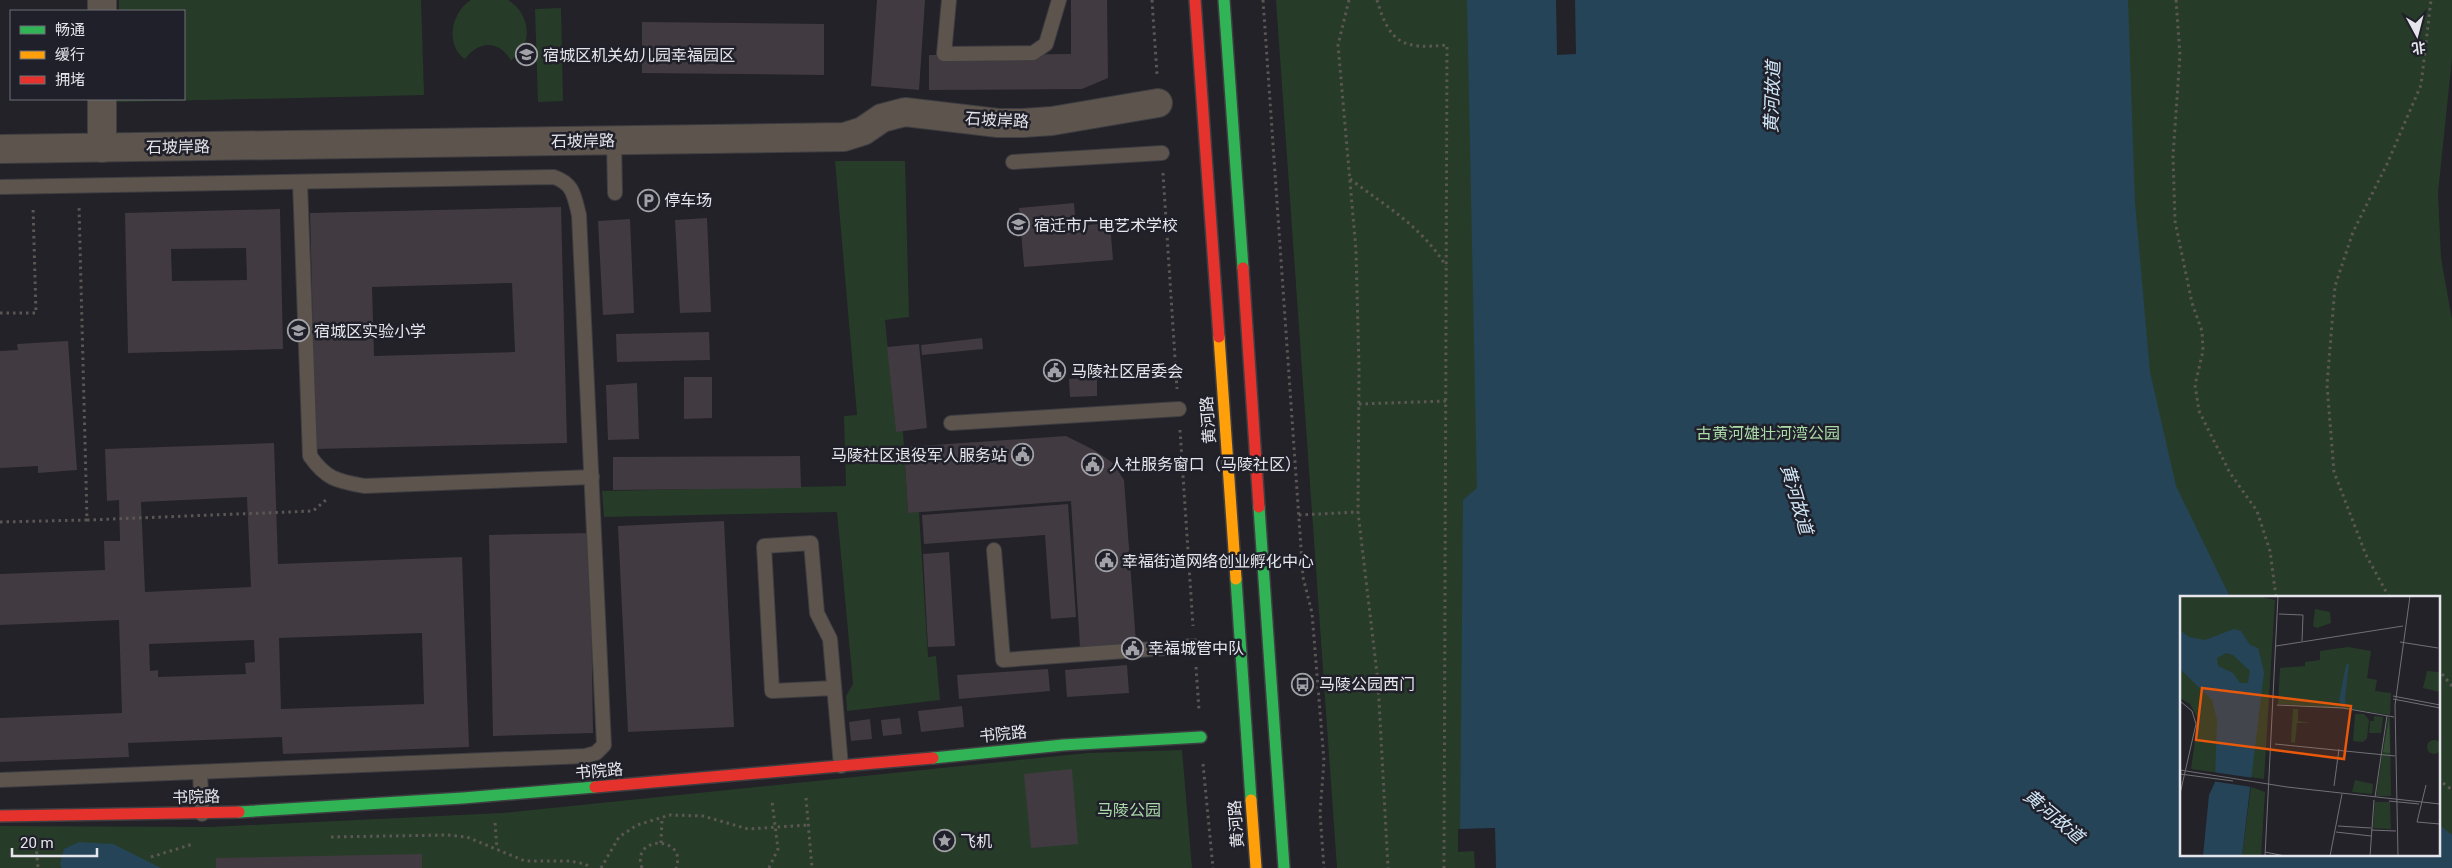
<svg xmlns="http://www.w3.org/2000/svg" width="2452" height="868" font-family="Roboto,'Noto Sans SC',sans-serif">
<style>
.green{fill:#273c28;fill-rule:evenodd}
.water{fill:#254458}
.pier{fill:#222228}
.building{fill:#413a40;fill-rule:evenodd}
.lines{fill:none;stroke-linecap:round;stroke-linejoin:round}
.lane-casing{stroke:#3e3e42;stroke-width:16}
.street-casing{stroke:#3e3e42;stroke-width:30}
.fast-casing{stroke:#3e3e42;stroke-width:14}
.slow-casing{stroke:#3e3e42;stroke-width:14}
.jam-casing{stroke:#3e3e42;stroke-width:14}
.path{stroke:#5c5754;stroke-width:3;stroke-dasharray:2.5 4;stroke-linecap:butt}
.lane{stroke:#5d544d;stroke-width:14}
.street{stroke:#5d544d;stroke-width:28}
.fast{stroke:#30b455;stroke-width:11}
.slow{stroke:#ff9f0a;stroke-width:11}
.jam{stroke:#e5322d;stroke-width:11}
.labels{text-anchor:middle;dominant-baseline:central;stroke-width:5;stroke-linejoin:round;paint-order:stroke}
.poi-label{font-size:16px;fill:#e5e5eb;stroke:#20202a;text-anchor:start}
.street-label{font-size:16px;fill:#e5e5eb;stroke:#20202a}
.park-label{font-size:16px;fill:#aadba9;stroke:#20202a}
.water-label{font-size:18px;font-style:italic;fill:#d0e7f8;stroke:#20202a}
.inset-road{fill:none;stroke:#707076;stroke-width:1}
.view{fill:#e8590c;fill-opacity:0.15;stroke:#e8590c;stroke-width:2.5}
.inset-edge{fill:none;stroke:#e5e5eb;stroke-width:2.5}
</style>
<rect width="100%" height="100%" fill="#222228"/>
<!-- green -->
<g class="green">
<polygon points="119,0 421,0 424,95 117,102 117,99 184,99 184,11 119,11"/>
<path d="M471,0H508C524,9 533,32 522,49C520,53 514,57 511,61C500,40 479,40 465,59C444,45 452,11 471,0Z"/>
<path d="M1276,0H2452V58L2438,193L2441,258L2452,320V868H1337ZM2181,597H2438V854H2181Z"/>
<polygon points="561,8 563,101 538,102 535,9"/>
<polygon points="835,161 905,161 909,317 885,320 896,431 903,431 908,513 919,512 928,657 936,656 940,700 847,711 846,696 853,684 837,512 604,517 602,491 846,486 844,416 857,415"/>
<polygon points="1182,750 1192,868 0,868 0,826 210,827 502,813 1088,753"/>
</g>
<!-- water -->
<g class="water">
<polygon points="1467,0 2128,0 2135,203 2150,372 2176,486 2230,597 2181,597 2181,854 2438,854 2438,824 2452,835 2452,868 1477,868 1477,848 1460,850 1463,500 1477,488"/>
<polygon points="79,842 113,844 161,868 62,868 60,864 64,849"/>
</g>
<!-- pier -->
<g class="pier">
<polygon points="1556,0 1575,0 1576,54 1557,55"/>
<polygon points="1495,828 1496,868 1475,868 1474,851 1458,852 1458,829"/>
</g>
<!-- building -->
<g class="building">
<polygon points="877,0 925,0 919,90 871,86"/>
<polygon points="1071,0 1107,0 1108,78 1082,89 929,90 929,55 1071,54"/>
<polygon points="642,22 824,24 824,75 642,73"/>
<polygon points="1074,203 1076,226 1110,223 1113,260 1024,267 1019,208"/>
<path d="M561,207L567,443L316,449L310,213ZM512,283L515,352L374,356L372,287Z"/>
<path d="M280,209L283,349L128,353L125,213ZM246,248L247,280L172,281L171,249Z"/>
<polygon points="707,218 711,312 680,313 675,220"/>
<polygon points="630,219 634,313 603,315 598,221"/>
<polygon points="709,332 710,360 617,362 616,334"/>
<polygon points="982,338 983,349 922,355 921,345"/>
<polygon points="68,341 77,470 38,473 38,466 0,468 0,351 18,350 17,344"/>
<polygon points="919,344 927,428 896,432 887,347"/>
<polygon points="684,377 712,377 712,418 684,419"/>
<polygon points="1097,377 1097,396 1070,397 1069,379"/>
<polygon points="637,383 639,439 608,440 606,385"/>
<polygon points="1066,436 1094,450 1113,463 1124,480 1136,643 1080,647 1071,501 908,513 904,447"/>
<path d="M274,443L278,564L462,557L469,747L283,754L282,737L128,743L129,757L0,762V718L122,713L119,620L0,625V574L105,570L104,541H120L119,500L107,501L105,449ZM247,497L251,587L145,592L141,502ZM422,633L424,704L281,709L279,638ZM254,640L255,662L245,663L246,674L158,677V670L150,671L149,644Z"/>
<polygon points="800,456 801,488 613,490 613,457"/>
<polygon points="1068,504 1076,617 1051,619 1045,535 924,544 922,515"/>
<polygon points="724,521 734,727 628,732 618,526"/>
<polygon points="590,533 593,733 493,736 489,535"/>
<polygon points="949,552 955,646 928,647 923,554"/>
<polygon points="1127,665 1129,693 1067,697 1065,670"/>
<polygon points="1048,669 1050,691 959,699 957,675"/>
<polygon points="962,706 964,727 921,732 918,711"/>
<polygon points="900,718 902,734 883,736 881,720"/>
<polygon points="870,719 872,739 851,741 849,722"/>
<polygon points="1072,769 1078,844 1031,848 1024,774"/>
<polygon points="422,854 422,868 216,868 216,858"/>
</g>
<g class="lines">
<defs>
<g id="lane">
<polyline points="949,0 944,54 1033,53 1046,44 1059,0"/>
<polyline points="614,141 615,193"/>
<polyline points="1013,162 1162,153"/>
<path d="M300,182L310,456C326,479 337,481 364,486L592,477"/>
<path d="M0,187L554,177C574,184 574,196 579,215L604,745L596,753L585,756L0,780"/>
<polyline points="951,423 1179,409"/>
<polyline points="994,550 1003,660 1194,646"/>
<polyline points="834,688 772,691 764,546 811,543 817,613 830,639 841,766"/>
<polyline points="200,773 202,814"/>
</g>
<g id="street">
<polyline points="102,11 102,0"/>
<polyline points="102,148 102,99"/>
<polyline points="0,149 844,137 863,131 882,118 905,112 998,123 1023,123 1052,121 1158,103"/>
</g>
<g id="fast">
<polyline points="1224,0 1243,268"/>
<polyline points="1259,507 1284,868"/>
<polyline points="1236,579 1251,800"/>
<polyline points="933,758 1063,745 1201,737"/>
<polyline points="239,812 463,798 595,787"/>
</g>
<g id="slow">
<polyline points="1219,337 1236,579"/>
<polyline points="1251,800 1256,868"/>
</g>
<g id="jam">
<polyline points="1195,0 1219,337"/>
<polyline points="1243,268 1259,507"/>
<polyline points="595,787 933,758"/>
<polyline points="0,816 239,812"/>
</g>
</defs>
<!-- lane casing -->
<use href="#lane" class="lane-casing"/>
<!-- street casing -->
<use href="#street" class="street-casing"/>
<!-- fast casing -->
<use href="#fast" class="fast-casing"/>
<!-- slow casing -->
<use href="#slow" class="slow-casing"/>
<!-- jam casing -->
<use href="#jam" class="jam-casing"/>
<!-- path -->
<g class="path">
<polyline points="1152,0 1157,74"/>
<polyline points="1263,0 1303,577 1312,613 1324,761 1320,813 1324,868"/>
<polyline points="1349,0 1338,45 1356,250 1359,369 1358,512 1378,682 1388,868"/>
<path d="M1377,0C1390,45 1404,49 1447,45L1444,868"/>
<polyline points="2176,0 2180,55 2173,156 2175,221 2192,303 2202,331 2203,351 2195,385 2199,411 2230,473 2257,511 2270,551 2276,597"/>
<polyline points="1163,173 1177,389"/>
<path d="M1350,179C1387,207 1421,226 1446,266"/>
<polyline points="0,313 36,313 33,207"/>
<polyline points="1359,404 1446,401"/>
<polyline points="1180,430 1193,626"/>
<polyline points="1299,515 1358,512"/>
<polyline points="87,520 313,511 327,499"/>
<polyline points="0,522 87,520 79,206"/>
<polyline points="2389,597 2366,555 2334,472 2327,385 2335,286 2353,232 2387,164 2421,85 2431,0"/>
<polyline points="1196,667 1199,710"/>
<polyline points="2438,669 2452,686"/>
<polyline points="1203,764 1213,868"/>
<polyline points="2438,779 2452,790"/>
<polyline points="806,798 812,868"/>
<polyline points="495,823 497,849"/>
<polyline points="331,837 447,835 467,837 525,861 570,861 585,864 591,868"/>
<polyline points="661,843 662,818"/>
<polyline points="36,845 38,868"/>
<polyline points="151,857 193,844"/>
<polyline points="601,868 619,837 637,825 670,815 703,816 748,829 808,825"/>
<path d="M642,868C630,835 688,835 676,868"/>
<polyline points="769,868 778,849 772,801"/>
</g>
<!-- lane -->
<use href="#lane" class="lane"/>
<!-- street -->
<use href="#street" class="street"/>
<!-- fast -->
<use href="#fast" class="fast"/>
<!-- slow -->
<use href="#slow" class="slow"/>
<!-- jam -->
<use href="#jam" class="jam"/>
</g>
<!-- icons -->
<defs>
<symbol id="school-ring" viewBox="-11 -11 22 22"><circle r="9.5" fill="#20202a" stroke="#a1a1a7" stroke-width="1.5"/><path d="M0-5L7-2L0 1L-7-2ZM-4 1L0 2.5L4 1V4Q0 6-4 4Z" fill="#a1a1a7"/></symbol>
<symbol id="parking-ring" viewBox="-11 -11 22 22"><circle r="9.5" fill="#20202a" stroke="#a1a1a7" stroke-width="1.5"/><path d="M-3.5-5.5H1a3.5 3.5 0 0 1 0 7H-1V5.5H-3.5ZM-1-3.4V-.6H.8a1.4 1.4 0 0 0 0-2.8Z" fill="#a1a1a7"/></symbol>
<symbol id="civic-ring" viewBox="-11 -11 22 22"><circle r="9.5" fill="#20202a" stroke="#a1a1a7" stroke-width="1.5"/><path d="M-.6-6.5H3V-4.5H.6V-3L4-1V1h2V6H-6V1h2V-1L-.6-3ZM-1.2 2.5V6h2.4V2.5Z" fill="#a1a1a7"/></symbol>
<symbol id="bus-ring" viewBox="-11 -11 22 22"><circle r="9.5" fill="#20202a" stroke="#a1a1a7" stroke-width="1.5"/><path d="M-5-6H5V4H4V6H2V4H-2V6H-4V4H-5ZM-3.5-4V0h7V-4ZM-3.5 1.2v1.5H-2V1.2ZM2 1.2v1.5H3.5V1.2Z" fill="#a1a1a7"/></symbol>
<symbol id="sight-ring" viewBox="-11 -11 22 22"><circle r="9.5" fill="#20202a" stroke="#a1a1a7" stroke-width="1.5"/><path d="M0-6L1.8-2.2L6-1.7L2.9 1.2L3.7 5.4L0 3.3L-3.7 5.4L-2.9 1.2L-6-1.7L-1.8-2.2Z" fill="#a1a1a7"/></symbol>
</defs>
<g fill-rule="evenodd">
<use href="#school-ring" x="514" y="42" width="25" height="25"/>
<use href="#parking-ring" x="636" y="188" width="25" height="25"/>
<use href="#school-ring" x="1006" y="212" width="25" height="25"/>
<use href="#school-ring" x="286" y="318" width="25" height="25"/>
<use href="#civic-ring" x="1042" y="358" width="25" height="25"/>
<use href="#civic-ring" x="1010" y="442" width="25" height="25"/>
<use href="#civic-ring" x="1080" y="452" width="25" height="25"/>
<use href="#civic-ring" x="1094" y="548" width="25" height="25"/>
<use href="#civic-ring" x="1120" y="636" width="25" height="25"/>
<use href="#bus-ring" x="1290" y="672" width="25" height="25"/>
<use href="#sight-ring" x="932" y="828" width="25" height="25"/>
</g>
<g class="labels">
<!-- poi labels -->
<g class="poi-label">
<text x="543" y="55">宿城区机关幼儿园幸福园区</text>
<text x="664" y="200">停车场</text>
<text x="1034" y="225">宿迁市广电艺术学校</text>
<text x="314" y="331">宿城区实验小学</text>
<text x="1071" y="371">马陵社区居委会</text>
<text x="1007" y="455" text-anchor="end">马陵社区退役军人服务站</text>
<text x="1109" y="464">人社服务窗口（马陵社区）</text>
<text x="1122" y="561">幸福街道网络创业孵化中心</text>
<text x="1148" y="648">幸福城管中队</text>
<text x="1319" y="684">马陵公园西门</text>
<text x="960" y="841">飞机</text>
</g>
<!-- street labels -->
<g class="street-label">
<text transform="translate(997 120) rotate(3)">石坡岸路</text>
<text transform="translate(583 141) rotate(-1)">石坡岸路</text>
<text transform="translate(178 147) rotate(-1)">石坡岸路</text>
<text transform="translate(1208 420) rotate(-94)">黄河路</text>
<text transform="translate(1003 734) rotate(-6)">书院路</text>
<text transform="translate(599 771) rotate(-5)">书院路</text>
<text transform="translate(196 797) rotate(-2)">书院路</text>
<text transform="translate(1236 824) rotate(-94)">黄河路</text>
</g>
<!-- park labels -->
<g class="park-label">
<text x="1768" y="433">古黄河雄壮河湾公园</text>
<text x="1129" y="810">马陵公园</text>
</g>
<!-- water labels -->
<g class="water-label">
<text transform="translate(1772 97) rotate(-88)">黄河故道</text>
<text transform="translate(1797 499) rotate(74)">黄河故道</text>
<text transform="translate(2054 816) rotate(40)">黄河故道</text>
</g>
</g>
<!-- overview -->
<g transform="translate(2180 596)">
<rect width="260" height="260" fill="#222228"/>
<path d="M0,0H78L95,4L84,183L11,173L18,123L10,108L0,102ZM135,13L150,16L151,27L137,32L133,30ZM168,51L191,55L187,82L197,84L195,95L211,97L210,119L171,113L98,108L100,72L125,70V66L140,64V55ZM247,75L260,76V96L243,92ZM113,113H118V125L131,127H117L115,147L111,146ZM175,118H184L189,124L187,142L183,146L173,145ZM194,120L203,121L201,137H189L190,125H194ZM208,121L210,122L211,200H196ZM247 151a7 7 0 1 1 14 0a7 7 0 1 1-14 0ZM175,184L193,188L192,198L172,196ZM71,191L85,196L81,260H62ZM195,206H210L211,233L193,232Z" fill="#273c28"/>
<path d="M209,123L210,156L209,157L203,156Z" fill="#344c35"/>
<path d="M54,33L61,35L70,49L78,52L84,76L62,260H23L29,199L35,186L37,124L32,104L0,73V34L9,41L25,44ZM46,57L53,59L70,75L68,87H60L53,77L38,70L37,62ZM169,67L165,102L166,111L159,105L166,69Z" fill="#254458" fill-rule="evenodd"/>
<path d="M32,176L74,182L72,191L31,185Z" fill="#222228"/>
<path class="inset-road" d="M99,18L123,19L122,45M220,46L258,52M96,50L223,30M213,100L260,109M213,103L260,112M0,105L12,115L16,128L0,198M97,109L163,112L214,121M95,148L215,160M0,174L107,191L260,208M0,178L53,185M246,189L237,226L260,228M154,190L159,153M195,201L207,120M209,205L239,208M158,230L191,232M191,234L216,235M156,236L191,240M85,256L105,260M85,260L98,0M150,260L162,198M190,260L194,204M218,260L215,109L230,0"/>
<path class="view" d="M22,92L171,110L164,163L16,144Z"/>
<rect width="260" height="260" class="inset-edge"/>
</g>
<!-- legend -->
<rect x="10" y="10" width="175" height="90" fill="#20202a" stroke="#6f6f77"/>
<rect x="20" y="26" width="25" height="8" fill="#30b455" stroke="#6f6f77"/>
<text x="55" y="35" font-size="15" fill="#e5e5eb">畅通</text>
<rect x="20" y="51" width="25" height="8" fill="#ff9f0a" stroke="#6f6f77"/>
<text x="55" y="60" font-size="15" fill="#e5e5eb">缓行</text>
<rect x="20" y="76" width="25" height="8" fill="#e5322d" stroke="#6f6f77"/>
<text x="55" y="85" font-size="15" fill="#e5e5eb">拥堵</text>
<!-- north arrow -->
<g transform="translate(2417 35) rotate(173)" stroke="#20202a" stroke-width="4" paint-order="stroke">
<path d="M0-4L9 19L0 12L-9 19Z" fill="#e5e5eb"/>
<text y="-8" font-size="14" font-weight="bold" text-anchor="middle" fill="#e5e5eb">北</text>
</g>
<!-- scale -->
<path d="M12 848v8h85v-8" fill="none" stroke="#e5e5eb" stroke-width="2.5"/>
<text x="20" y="848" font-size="15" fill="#e5e5eb" stroke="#20202a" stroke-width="4" paint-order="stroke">20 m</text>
</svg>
